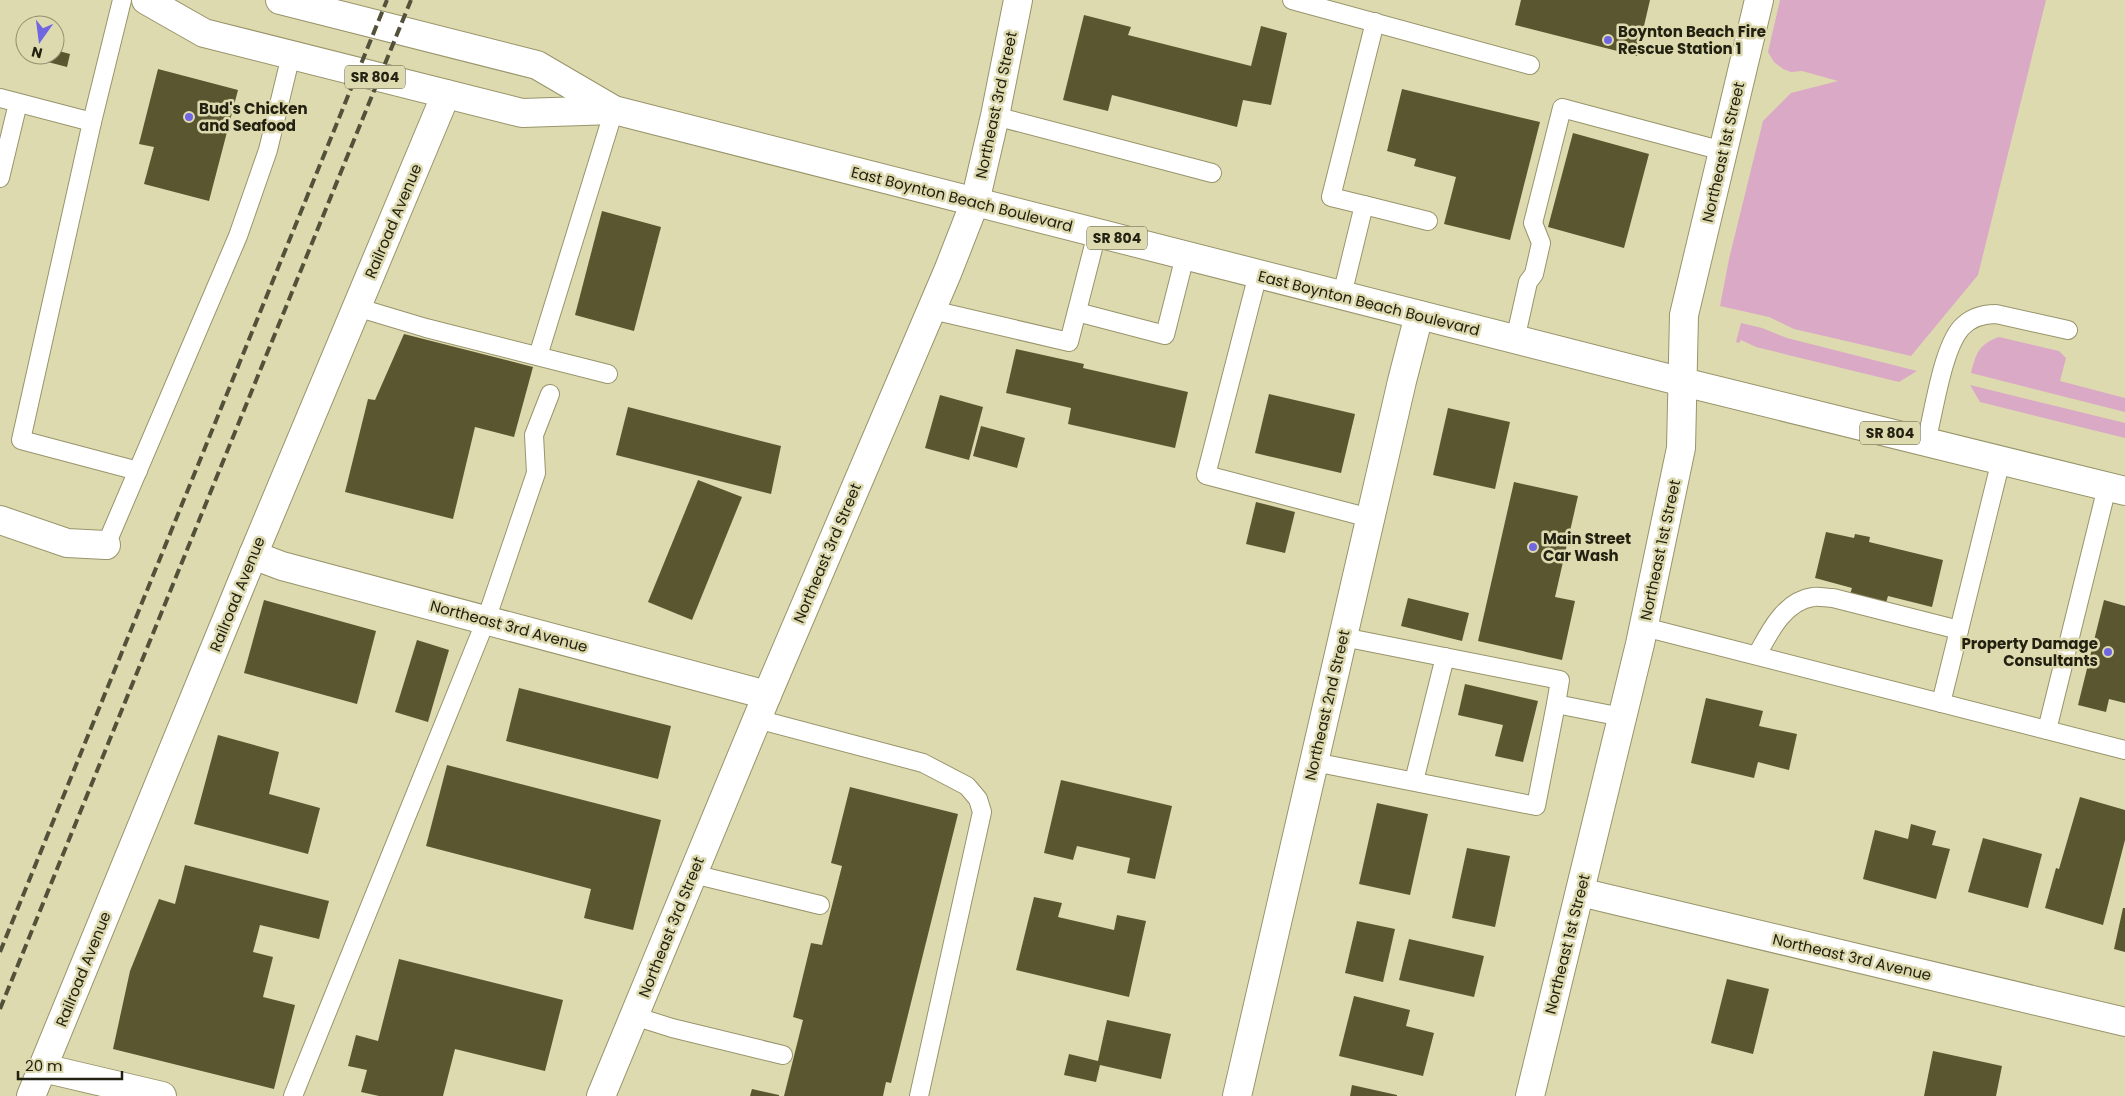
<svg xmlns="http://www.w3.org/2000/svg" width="2125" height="1096" font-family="Poppins,sans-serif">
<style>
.green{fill:#d9a9c5}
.building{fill:#5a5630}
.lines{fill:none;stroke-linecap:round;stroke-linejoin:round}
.service-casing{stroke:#98946b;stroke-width:20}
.minor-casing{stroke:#98946b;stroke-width:30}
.primary-casing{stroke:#98946b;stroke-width:30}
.service{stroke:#fff;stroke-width:18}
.minor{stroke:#fff;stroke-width:28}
.primary{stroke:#fff;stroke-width:28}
.rail{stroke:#54513a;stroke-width:4;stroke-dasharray:10 5;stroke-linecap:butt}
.poi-dot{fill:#7166e1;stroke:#dedaaf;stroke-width:2}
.labels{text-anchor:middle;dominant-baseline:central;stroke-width:5;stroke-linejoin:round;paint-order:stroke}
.shield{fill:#dedaaf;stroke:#5b5840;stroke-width:1}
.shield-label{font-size:14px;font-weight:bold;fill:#232111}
.poi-label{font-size:15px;font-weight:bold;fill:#232111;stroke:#dedaaf;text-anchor:start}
.street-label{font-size:15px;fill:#232111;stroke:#dedaaf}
</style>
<rect width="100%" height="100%" fill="#dedaaf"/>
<!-- green -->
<g class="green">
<polygon points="1780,0 2046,0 1978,275 1911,356 1794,329 1769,317 1720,306 1729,259 1763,121 1791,93 1838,81 1802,71 1791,72 1783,69 1774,62 1768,52"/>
<polygon points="1741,323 1762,328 1787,338 1917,371 1899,382 1756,347 1741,340 1739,343 1736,342"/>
<path d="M1999,337L2059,351L2066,358L2060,381L2125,398V412L1971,373C1976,353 1979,344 1999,337Z"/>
<polygon points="1970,385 2125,423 2125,438 1980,402"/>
</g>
<!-- building -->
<g class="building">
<polygon points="1521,0 1650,0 1637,56 1515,25"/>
<polygon points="1084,15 1131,27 1128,35 1251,66 1261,26 1287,33 1271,105 1243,100 1237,127 1112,95 1108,111 1063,100"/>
<polygon points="55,50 70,54 67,67 48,62 49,55 55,55"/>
<polygon points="158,69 238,90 209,201 144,184 154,147 139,144"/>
<polygon points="1402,89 1540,122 1510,240 1444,224 1456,177 1414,166 1416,159 1387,151"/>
<polygon points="1573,133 1649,154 1624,248 1548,227"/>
<polygon points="602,211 661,227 634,331 575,315"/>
<polygon points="404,334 533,367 514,437 475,427 453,519 345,492 368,399 375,400"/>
<polygon points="1016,349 1084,364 1083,368 1188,392 1175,448 1068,424 1071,408 1006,393"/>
<polygon points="1269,394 1355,414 1341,473 1255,453"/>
<polygon points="940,395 983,407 969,460 925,448"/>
<polygon points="628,407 781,446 771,494 616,455"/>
<polygon points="1448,408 1510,422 1495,489 1433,475"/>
<polygon points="981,426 1025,438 1017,468 973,456"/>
<polygon points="698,480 742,497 692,620 648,602"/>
<polygon points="1514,482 1578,496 1555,597 1575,601 1562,660 1478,641"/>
<polygon points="1256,502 1295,512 1285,553 1246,544"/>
<polygon points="1826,532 1854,538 1855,534 1870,537 1869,542 1943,560 1932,607 1888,596 1886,603 1850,594 1852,588 1815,578"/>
<polygon points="1408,598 1469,613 1462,641 1401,626"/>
<polygon points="264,600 376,631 357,704 244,673"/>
<polygon points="2104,600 2125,606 2125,703 2109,699 2106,712 2078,705"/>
<polygon points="417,640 449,650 428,722 395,712"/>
<polygon points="1465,684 1538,701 1523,762 1495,756 1503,725 1458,715"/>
<polygon points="519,688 671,726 658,779 506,741"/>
<polygon points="1706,698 1763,711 1759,726 1797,734 1789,770 1758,762 1754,778 1691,763"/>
<polygon points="218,735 279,752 269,794 320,808 308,854 194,824"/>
<polygon points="447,765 661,820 633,930 584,918 591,889 426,846"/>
<polygon points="1061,780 1172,806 1155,879 1127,873 1130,858 1077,846 1073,860 1044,853"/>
<polygon points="850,787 958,814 891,1083 886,1082 883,1096 784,1096 803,1020 793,1017 811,943 822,945 842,866 831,863"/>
<polygon points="2080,797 2125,810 2125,840 2103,925 2045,908 2056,868 2059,869"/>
<polygon points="1377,803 1428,814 1410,895 1359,884"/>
<polygon points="1911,824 1936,831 1932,845 1950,849 1936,899 1863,879 1875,830 1908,839"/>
<polygon points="1983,838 2042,854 2028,908 1968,892"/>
<polygon points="1467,848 1510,856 1495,927 1452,918"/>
<polygon points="185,865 329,901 319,939 260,925 253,952 273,957 263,997 295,1005 274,1089 113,1049 130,971 159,899 175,904"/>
<polygon points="1034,897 1062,903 1058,917 1114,930 1117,915 1146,921 1129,997 1016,970"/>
<polygon points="2123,908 2125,908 2125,952 2114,949"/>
<polygon points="1357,921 1395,929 1383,982 1345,973"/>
<polygon points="1409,939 1484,956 1474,997 1399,980"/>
<polygon points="399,959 563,1000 545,1071 455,1049 443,1096 379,1096 361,1092 367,1070 348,1066 356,1035 378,1041"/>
<polygon points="1727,979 1769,989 1753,1054 1711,1043"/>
<polygon points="1354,996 1410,1010 1406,1026 1434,1033 1423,1076 1339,1056"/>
<polygon points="1107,1020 1171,1034 1161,1079 1100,1065 1096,1082 1064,1075 1069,1054 1098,1061"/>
<polygon points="1933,1051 2002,1066 1996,1096 1924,1096"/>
<polygon points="1352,1085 1397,1095 1397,1096 1350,1096"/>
<polygon points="752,1089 779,1095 779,1096 750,1096"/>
</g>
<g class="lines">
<defs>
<g id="service">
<polyline points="122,0 92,122 21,440 138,471"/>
<polyline points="1292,0 1530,65"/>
<polyline points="0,98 92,122"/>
<polyline points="995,116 1212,173"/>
<polyline points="0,178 18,103"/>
<polyline points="1364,205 1428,221"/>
<polyline points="1258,274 1206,475 1370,518"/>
<polyline points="1342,295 1364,205 1331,197 1375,22"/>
<polyline points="356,307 426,328 608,374"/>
<polyline points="932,310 1069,342 1097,233"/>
<polyline points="1077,312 1165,335 1185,256"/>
<polyline points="1515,340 1528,282 1534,274 1541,243 1533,223 1562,108 1723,151"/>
<polyline points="538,356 614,110"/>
<path d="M1926,442C1934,412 1942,350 1961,328C1970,318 1983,314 1996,314L2068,330"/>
<polyline points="106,545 238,236 268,150 291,55"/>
<polyline points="1644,627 2125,750"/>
<polyline points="1343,637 1560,680 1556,704"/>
<path d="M1757,655C1769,633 1784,601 1813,597C1819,596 1827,598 1833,598L1959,630"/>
<polyline points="1941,703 2001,460"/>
<polyline points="757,719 923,763 967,786 978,799 982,812 919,1096"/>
<polyline points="2047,730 2107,487"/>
<polyline points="1314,762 1536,806 1556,704 1622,717"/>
<polyline points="1414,781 1445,657"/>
<polyline points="693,874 820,905"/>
<polyline points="634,1016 672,1028 783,1055"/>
<polyline points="293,1096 486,620 536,473 534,435 550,394"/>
</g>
<g id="minor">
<polyline points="0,520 67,543 106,545"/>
<polyline points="253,555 282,566 767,695"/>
<polyline points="1580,892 2125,1022"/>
<polyline points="43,1068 162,1096"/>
<polyline points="31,1096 253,555 446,94"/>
<polyline points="601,1096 767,695 948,271 975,202 995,116 1018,0"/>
<polyline points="1237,1096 1402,381 1419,315"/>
<polyline points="1530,1096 1640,644 1681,448 1684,315 1759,0"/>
</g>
<g id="primary">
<polyline points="146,0 204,33 522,113 614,110"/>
<polyline points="280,0 537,65 614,110 1683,382 2125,491"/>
</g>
</defs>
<!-- service casing -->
<use href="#service" class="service-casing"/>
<!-- minor casing -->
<use href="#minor" class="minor-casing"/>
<!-- primary casing -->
<use href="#primary" class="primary-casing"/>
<!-- service -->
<use href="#service" class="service"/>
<!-- minor -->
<use href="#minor" class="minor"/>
<!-- primary -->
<use href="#primary" class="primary"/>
<!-- rail -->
<g class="rail">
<polyline points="0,952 387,0"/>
<polyline points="0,1009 411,0"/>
</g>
</g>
<!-- markers -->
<g class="poi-dot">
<circle cx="1608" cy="40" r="5"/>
<circle cx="189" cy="117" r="5"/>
<circle cx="1533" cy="547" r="5"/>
<circle cx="2108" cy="652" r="5"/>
</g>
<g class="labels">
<!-- shield labels -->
<g class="shield">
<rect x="345" y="65.5" width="60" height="23" rx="4"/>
<rect x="1087" y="226.5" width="60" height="23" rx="4"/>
<rect x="1860" y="421.5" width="60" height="23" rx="4"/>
</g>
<g class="shield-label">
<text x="375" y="77">SR 804</text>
<text x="1117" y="238">SR 804</text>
<text x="1890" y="433">SR 804</text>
</g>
<!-- poi labels -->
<g class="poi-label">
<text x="1618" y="31">Boynton Beach Fire<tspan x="1618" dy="17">Rescue Station 1</tspan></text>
<text x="199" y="108">Bud's Chicken<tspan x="199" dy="17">and Seafood</tspan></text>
<text x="1543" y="538">Main Street<tspan x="1543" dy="17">Car Wash</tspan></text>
<text x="2098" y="643" text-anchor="end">Property Damage<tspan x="2098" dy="17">Consultants</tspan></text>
</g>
<!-- street labels -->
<g class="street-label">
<text transform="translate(996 105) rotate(-78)">Northeast 3rd Street</text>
<text transform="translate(1723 152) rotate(-77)">Northeast 1st Street</text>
<text transform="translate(962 199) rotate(14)">East Boynton Beach Boulevard</text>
<text transform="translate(393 221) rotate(-67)">Railroad Avenue</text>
<text transform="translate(1369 303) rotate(14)">East Boynton Beach Boulevard</text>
<text transform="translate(1660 550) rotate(-78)">Northeast 1st Street</text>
<text transform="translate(827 553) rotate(-67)">Northeast 3rd Street</text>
<text transform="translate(237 594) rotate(-68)">Railroad Avenue</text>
<text transform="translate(509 626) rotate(15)">Northeast 3rd Avenue</text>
<text transform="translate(1327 705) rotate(-77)">Northeast 2nd Street</text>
<text transform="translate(671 927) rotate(-68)">Northeast 3rd Street</text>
<text transform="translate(1567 944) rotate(-76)">Northeast 1st Street</text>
<text transform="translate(1852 957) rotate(13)">Northeast 3rd Avenue</text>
<text transform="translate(83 969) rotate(-68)">Railroad Avenue</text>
</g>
</g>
<!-- north arrow -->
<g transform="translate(40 40) rotate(194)"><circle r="24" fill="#dedaaf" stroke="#939070"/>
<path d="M0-4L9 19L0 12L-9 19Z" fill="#7166e1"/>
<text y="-8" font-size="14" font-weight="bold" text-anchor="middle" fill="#232111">N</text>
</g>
<!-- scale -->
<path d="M18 1071v8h104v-8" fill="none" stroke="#232111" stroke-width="2.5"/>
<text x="25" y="1071" font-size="15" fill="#232111" stroke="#dedaaf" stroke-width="4" paint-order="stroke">20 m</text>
</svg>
